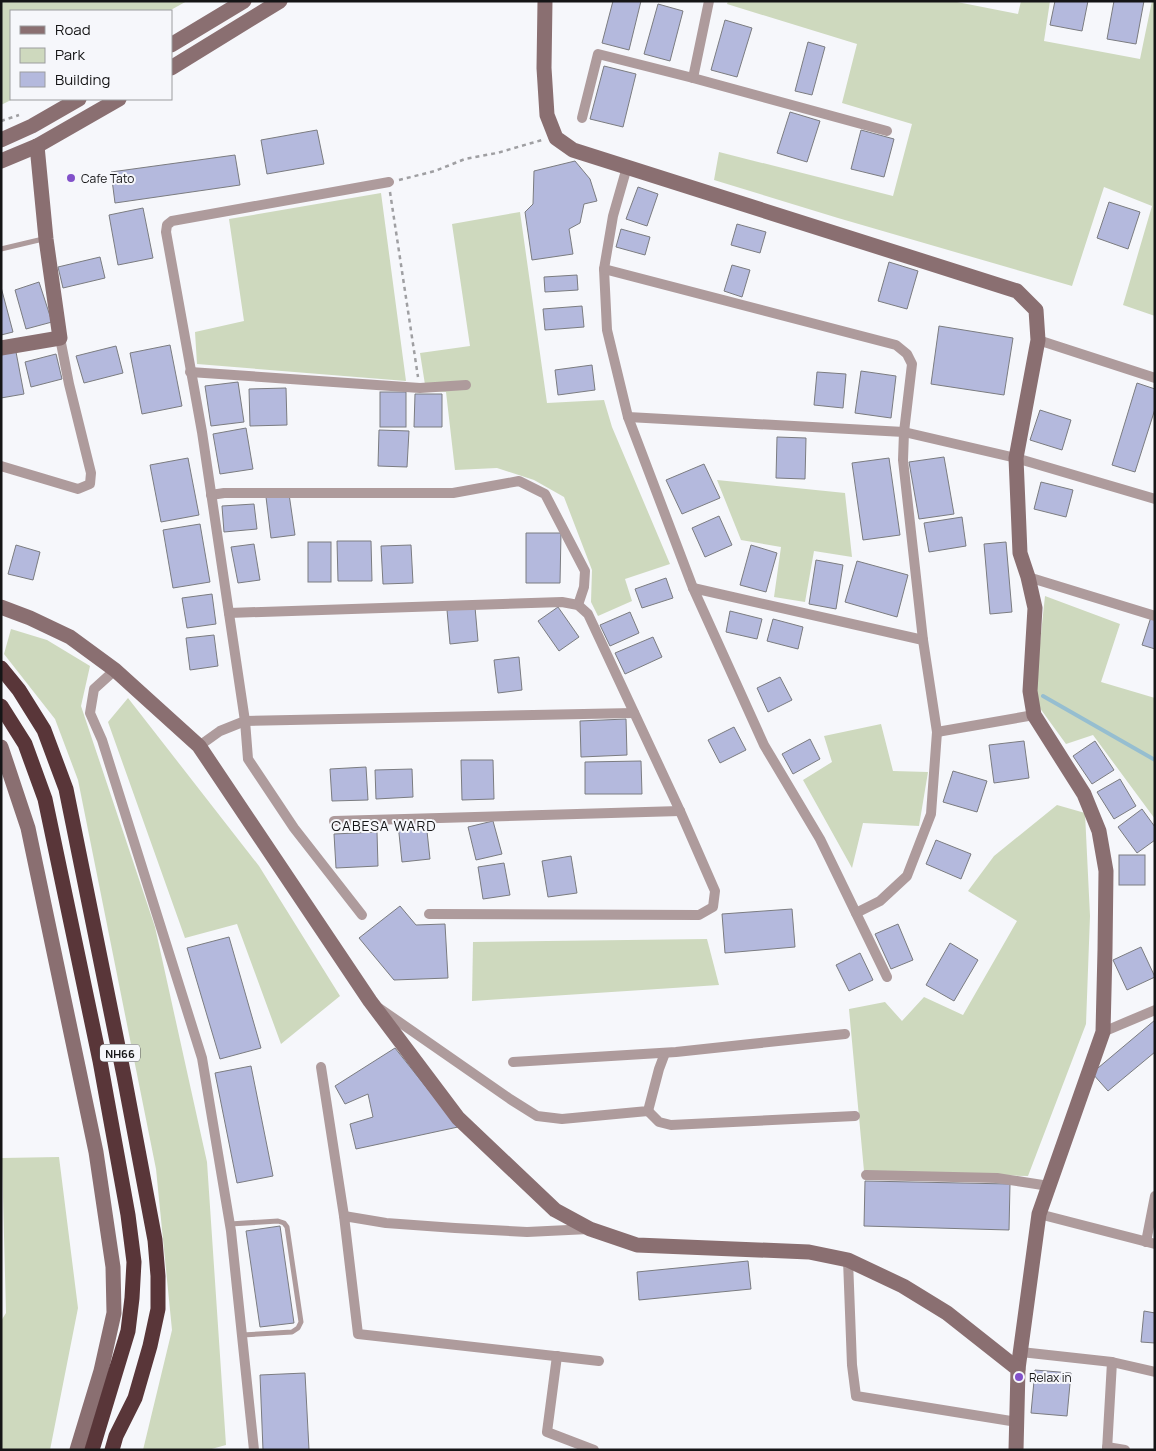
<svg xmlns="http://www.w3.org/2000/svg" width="1156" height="1451" font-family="Manrope,sans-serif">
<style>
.green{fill:#ced9be}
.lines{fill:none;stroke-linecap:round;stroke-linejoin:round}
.stream{stroke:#96bed0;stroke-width:4}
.building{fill:#b4b9dd;stroke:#7b7c80}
.path{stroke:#9f9fa2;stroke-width:2.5;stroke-dasharray:4 4;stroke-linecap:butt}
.lane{stroke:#ae9b9c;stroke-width:5}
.street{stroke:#ae9b9c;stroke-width:10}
.secondary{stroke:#8a6f71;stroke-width:15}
.highway{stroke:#593639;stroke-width:15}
.poi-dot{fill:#8251ca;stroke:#f6f7fb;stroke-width:2}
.labels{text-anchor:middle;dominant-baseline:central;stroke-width:4;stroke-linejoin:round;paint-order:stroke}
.shield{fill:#f6f7fb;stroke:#58595b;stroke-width:1}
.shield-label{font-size:11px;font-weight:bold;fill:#151516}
.poi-label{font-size:12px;fill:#151516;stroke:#f6f7fb;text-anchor:start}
.neighbourhood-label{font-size:14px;letter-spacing:1px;fill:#151516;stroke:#f6f7fb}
</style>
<rect width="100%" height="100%" fill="#f6f7fb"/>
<!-- green -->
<g class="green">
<polygon points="1,1 187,1 169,11 11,11 11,99 13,99 1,105"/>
<polygon points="728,1 952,1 1018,14 1021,1 1050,1 1044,41 1140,59 1152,1 1155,1 1155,316 1123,305 1152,206 1104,187 1072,286 838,218 714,180 719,152 893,196 912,124 842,103 857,44 727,4"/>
<polygon points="381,193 406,381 197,364 195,332 244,321 229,219"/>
<polygon points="520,212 547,403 604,400 612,427 670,564 625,579 632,601 598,616 591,602 592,570 564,497 534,480 497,468 455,470 446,392 426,391 420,353 470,346 452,224"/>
<polygon points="717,480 845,493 852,557 814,551 805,602 774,597 781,547 741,540"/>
<polygon points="1045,596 1120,624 1101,682 1155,698 1155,819 1093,735 1066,744 1034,700"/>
<polygon points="11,629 47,640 90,666 81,706 155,927 207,1162 226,1445 208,1450 143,1450 172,1330 156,1169 78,780 55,719 4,654"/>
<polygon points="128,698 259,866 340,996 281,1044 237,924 185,938 108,722"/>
<polygon points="881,724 893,771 928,772 919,826 863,823 852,868 803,780 832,762 824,736"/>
<polygon points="1057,805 1085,813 1090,916 1086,1024 1028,1176 864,1171 849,1009 885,1002 902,1021 924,997 963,1015 1017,921 968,891 994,856"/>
<polygon points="707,939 719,985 472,1001 473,942"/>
<polygon points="59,1157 78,1308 50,1450 1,1450 1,1321 6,1313 2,1158"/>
</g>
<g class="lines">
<!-- stream -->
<polyline class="stream" points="1043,696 1155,760"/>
</g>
<!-- building -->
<g class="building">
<polygon points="613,1 641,1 629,50 602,43"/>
<polygon points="1055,1 1088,1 1082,31 1050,25"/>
<polygon points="1114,1 1144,1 1136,44 1107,39"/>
<polygon points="658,4 683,11 670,61 644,54"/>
<polygon points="725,20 752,28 737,77 711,70"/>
<polygon points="808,42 825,47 812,95 795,91"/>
<polygon points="604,66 636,74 623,127 590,119"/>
<polygon points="790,112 820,121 807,162 777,153"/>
<polygon points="317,130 324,164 267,174 261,140"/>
<polygon points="861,130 894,139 884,177 851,169"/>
<polygon points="235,155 240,185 115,203 111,172"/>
<polygon points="575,161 590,179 597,201 584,204 580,223 569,229 573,254 532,260 525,212 533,204 534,171"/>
<polygon points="638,187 658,194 647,226 626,219"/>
<polygon points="1109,202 1140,212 1128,249 1097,238"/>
<polygon points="143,208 153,258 118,265 109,215"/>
<polygon points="737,224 766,232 760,253 731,245"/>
<polygon points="621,229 650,237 645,255 616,247"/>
<polygon points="100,257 105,278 63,288 58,267"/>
<polygon points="889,262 918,271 907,309 878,301"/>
<polygon points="732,265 750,270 742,297 724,291"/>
<polygon points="577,275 578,290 545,292 544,277"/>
<polygon points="39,282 52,322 26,329 15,290"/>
<polygon points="1,287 13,332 1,335"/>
<polygon points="582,306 584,327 545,330 543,309"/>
<polygon points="939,326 1013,338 1004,395 931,384"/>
<polygon points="170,345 182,406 142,414 130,353"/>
<polygon points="116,346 123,373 84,383 76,356"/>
<polygon points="16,352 24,394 1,398 1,354"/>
<polygon points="56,354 62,379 31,387 25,362"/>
<polygon points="592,365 595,390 558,395 555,370"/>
<polygon points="861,371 896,376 891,418 855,413"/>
<polygon points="817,372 846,374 843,408 814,405"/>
<polygon points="238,382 244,422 211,426 205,386"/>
<polygon points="1137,383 1155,389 1155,409 1135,472 1112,465"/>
<polygon points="286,388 287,425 250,426 249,389"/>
<rect x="380" y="392" width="26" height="35"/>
<polygon points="415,394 442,394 442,427 414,427"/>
<polygon points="1040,410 1071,420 1062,450 1030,440"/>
<polygon points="246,428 253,469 220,474 213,434"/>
<polygon points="379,430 409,431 407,467 378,466"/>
<polygon points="777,437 806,438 805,479 776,478"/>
<polygon points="944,457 954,514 919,519 909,462"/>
<polygon points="188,458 199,515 161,522 150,465"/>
<polygon points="889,458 900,535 863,540 852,463"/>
<polygon points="704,464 720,498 682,514 666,480"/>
<polygon points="1041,482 1073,490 1066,517 1034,509"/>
<polygon points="289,494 295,535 271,538 266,497"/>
<polygon points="254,504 257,529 224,532 222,506"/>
<polygon points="719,516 732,545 705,557 692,528"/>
<polygon points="962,517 966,546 929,552 924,523"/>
<polygon points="200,524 210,582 173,588 163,530"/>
<polygon points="526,533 561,533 560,583 526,583"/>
<polygon points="337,541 371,541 372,581 338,581"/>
<rect x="308" y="542" width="23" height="40"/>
<polygon points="1006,542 1012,612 990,614 984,544"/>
<polygon points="254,544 260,580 238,583 231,547"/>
<polygon points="16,545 40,552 33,580 8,574"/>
<polygon points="411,545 413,583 383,584 381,546"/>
<polygon points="751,545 777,553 766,592 740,585"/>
<polygon points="816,560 843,565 836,609 809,604"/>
<polygon points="857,561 908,575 897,617 845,602"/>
<polygon points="666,578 673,598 642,608 635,589"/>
<polygon points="212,594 216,624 187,628 182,598"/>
<polygon points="475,607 478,641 450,644 447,610"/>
<polygon points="558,607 579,637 559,651 538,621"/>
<polygon points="730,611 762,619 757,639 726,632"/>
<polygon points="630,612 639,633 610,646 600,625"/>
<polygon points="1151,617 1155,618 1155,649 1142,645"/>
<polygon points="773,619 803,627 798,649 767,641"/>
<polygon points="214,635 218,666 190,670 186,638"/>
<polygon points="653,637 662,657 625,674 615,653"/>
<polygon points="519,657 522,690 498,693 494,660"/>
<polygon points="780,677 792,700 768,712 757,688"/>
<polygon points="626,719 627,755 581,757 580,721"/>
<polygon points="734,727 746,750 720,763 708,740"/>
<polygon points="810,739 820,759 793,774 782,754"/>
<polygon points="1024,741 1029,778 994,783 989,745"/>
<polygon points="1095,741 1114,770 1092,784 1073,756"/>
<polygon points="461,760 493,760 494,799 462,800"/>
<polygon points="641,761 642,794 585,794 585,762"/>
<polygon points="366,767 368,800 332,801 330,769"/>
<polygon points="412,769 413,797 376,799 375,770"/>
<polygon points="953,771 987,781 977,812 943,802"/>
<polygon points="1120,779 1136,806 1114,819 1097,792"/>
<polygon points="1142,809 1155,827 1155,840 1137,853 1118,827"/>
<polygon points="493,821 502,854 476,860 468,827"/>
<polygon points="426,822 430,859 402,862 398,824"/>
<polygon points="377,832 378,866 336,868 334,834"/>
<polygon points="936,840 971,854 961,879 926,864"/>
<rect x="1119" y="855" width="26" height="30"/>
<polygon points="571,856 577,893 548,897 542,861"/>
<polygon points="504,863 510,895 483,899 478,867"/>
<polygon points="400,906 416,925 445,924 448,978 394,980 359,938"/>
<polygon points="792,909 795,947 725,953 722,914"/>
<polygon points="898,924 913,960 891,969 875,934"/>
<polygon points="229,937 261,1048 220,1059 187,948"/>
<polygon points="950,943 978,960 954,1001 926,985"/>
<polygon points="1141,947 1155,977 1127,990 1113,960"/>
<polygon points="860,953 873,980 849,991 836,965"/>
<polygon points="1155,1020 1155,1052 1108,1091 1092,1073"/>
<polygon points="395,1048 458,1127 356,1149 350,1124 373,1117 368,1094 345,1104 335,1086"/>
<polygon points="251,1066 273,1176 237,1183 215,1073"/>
<polygon points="865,1181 1010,1184 1009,1230 864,1226"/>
<polygon points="280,1226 294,1323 260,1327 246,1231"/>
<polygon points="748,1261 751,1289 639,1300 637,1272"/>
<polygon points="1144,1311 1155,1313 1155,1343 1141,1342"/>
<polygon points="1035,1370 1071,1373 1067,1416 1031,1413"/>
<polygon points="305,1373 309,1450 263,1450 260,1375"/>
</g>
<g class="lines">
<!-- path -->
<g class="path">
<polyline points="1,121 19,115"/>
<polyline points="399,180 435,171 465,159 497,153 542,140"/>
<polyline points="390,192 418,377"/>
</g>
<!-- lane -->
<g class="lane">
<polyline points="1,249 43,239"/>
<polyline points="230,1224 278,1221 284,1223 287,1227 301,1322 298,1328 292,1332 242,1335"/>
</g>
<!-- street -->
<g class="street">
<polyline points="709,1 693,78 887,131"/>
<polyline points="582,118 598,54 693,78"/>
<polyline points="627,167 613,216 604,269 607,330 628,417 693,588 764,745 820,839 887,977"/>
<polyline points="604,269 896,345 907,354 912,364 904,432 903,460 923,640 937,732 931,814 907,876 880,901 856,913"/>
<polyline points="1038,340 1155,378"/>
<polyline points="190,372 420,388 466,385"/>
<polyline points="628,417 904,432 1016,458 1155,499"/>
<polyline points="1,466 78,489 90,484 91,473 69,384 60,338"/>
<polyline points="211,495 224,493 453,493 519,481 545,494 585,571 584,587 578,605"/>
<polyline points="1028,577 1155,616"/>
<polyline points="693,588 923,640"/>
<polyline points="229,613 562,602 578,605 588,614 680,811 715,891 713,907 699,915 429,914"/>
<polyline points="115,670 94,689 90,713 102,740 202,1058 231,1231 254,1450"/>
<polyline points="937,732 1034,715"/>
<polyline points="199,746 220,731 245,721 634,713"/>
<polyline points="334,821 680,811"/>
<polyline points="362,915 294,828 248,759 245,721 202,432 166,232 167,225 172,221 389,182"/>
<polyline points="379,1008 510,1099 537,1116 562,1119 648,1111 659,1069 665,1053"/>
<polyline points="1103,1032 1155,1010"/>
<polyline points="513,1062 676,1052 845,1034"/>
<polyline points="321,1067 344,1216"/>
<polyline points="648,1111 659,1122 671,1125 855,1116"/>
<polyline points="866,1175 997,1178 1049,1186"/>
<polyline points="1039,1214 1155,1244"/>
<polyline points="589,1229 527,1232 455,1228 386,1223 344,1216 358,1334 599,1361"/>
<polyline points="1146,1242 1155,1196"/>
<polyline points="848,1260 852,1365 856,1396 1017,1422"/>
<polyline points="1021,1352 1112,1362 1155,1372"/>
<polyline points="557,1356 547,1432 594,1450"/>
<polyline points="1107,1447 1125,1450"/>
<polyline points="1107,1450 1112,1362"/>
</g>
<!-- secondary -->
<g class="secondary">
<polyline points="545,1 544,68 547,115 556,138 573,150 1017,291 1036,310 1038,340 1016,458 1020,553 1028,577 1035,608 1030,691 1034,715 1084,794 1099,831 1106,871 1105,950 1103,1032 1039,1214 1018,1369"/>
<polyline points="171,45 244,1"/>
<polyline points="171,68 280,1"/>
<polyline points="1,140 32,126 79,99"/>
<polyline points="1,161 37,146 119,99"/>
<polyline points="1,348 60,338 46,239 37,146"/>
<polyline points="1,607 30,618 70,637 115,670 199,746 370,1001 458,1118 555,1210 590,1229 637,1245 809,1252 848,1260 903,1286 947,1313 1018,1369 1016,1450"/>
<polyline points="1,747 28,828 96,1152 113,1267 114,1313 101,1371 77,1450"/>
</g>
<!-- highway -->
<g class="highway">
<polyline points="1,668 19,690 44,730 66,789 124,1076 155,1240 158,1276 158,1309 150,1346 135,1398 116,1436 112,1450"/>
<polyline points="1,706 25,744 45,799 100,1061 128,1215 134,1262 132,1298 128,1331 92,1450"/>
</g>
</g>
<!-- markers -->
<g class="poi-dot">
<circle cx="71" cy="178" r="5"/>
<circle cx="1019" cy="1377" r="5"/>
</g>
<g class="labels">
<!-- shield labels -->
<rect class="shield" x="100" y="1044.5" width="40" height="17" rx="4"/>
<g class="shield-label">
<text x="120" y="1053">NH66</text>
</g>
<!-- poi labels -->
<g class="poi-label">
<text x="81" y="178">Cafe Tato</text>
<text x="1029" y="1377">Relax in</text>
</g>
<!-- neighbourhood labels -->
<g class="neighbourhood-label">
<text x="384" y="825">CABESA WARD</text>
</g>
</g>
<!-- border -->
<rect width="1156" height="1451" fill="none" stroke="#151516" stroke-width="5"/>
<!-- legend -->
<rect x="10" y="10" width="162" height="90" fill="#f6f7fb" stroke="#9c9d9f"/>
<rect x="20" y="26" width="25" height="8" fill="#8a6f71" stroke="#9c9d9f"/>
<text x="55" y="35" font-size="15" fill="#151516">Road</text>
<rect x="20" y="48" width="25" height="15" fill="#ced9be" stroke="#9c9d9f"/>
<text x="55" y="60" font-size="15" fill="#151516">Park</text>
<rect x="20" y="72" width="25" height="15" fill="#b4b9dd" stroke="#9c9d9f"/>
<text x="55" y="85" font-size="15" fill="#151516">Building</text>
</svg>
